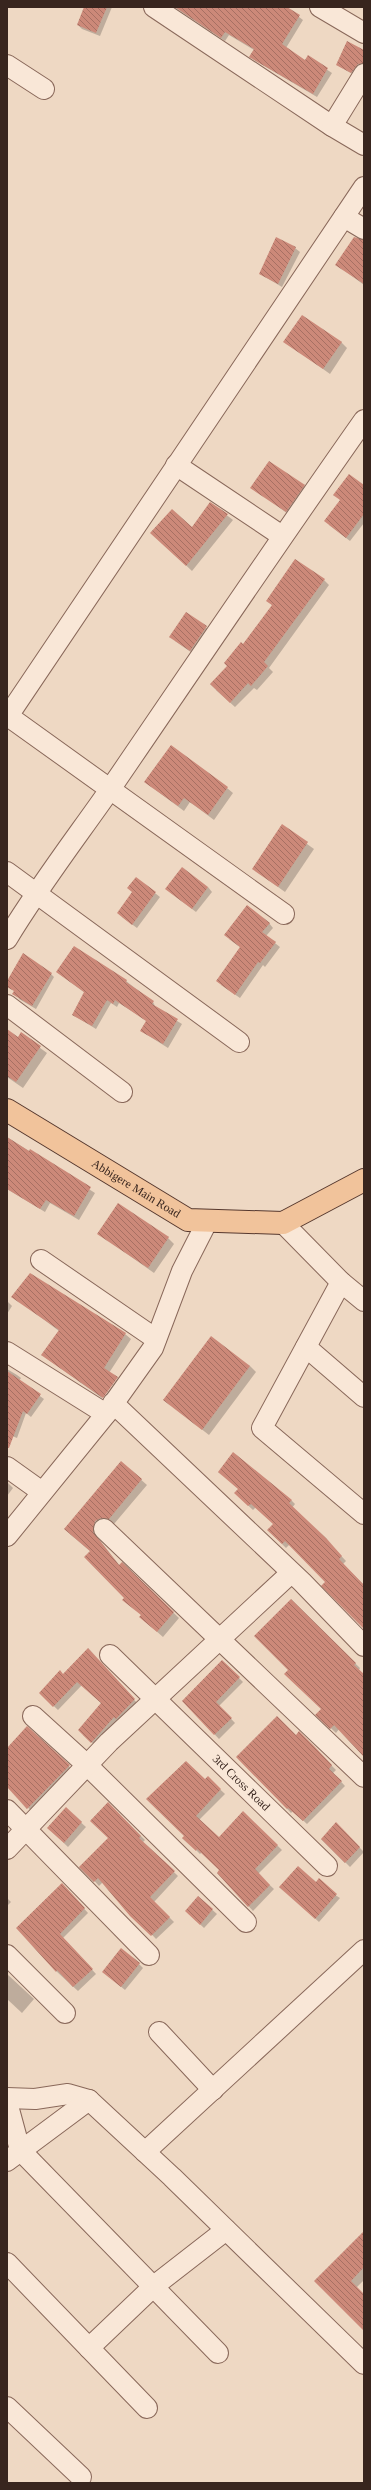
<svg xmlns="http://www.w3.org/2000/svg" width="371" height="2490" font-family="Georgia,serif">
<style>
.shadow{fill:#0003}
.building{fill:url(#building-back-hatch)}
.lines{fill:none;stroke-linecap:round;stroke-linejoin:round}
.minor-casing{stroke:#89685a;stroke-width:22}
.major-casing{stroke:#56382e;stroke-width:24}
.minor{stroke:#f9e7d7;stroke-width:20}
.major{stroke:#f1c39b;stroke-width:22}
.labels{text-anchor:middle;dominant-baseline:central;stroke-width:4;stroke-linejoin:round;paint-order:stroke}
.street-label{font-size:12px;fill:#38251e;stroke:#f6e4d3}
</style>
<defs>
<pattern id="building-back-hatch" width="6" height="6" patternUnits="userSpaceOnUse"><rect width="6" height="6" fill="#cc8979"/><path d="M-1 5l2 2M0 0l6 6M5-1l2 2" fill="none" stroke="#a77063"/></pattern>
</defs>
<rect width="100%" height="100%" fill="#eed8c3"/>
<!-- shadow -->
<g class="shadow">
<polygon points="85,7 112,7 100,36 82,29 78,25"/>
<polygon points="174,7 286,7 303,20 286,48 306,61 308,57 332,73 317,97 254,60 250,56 254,50 229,35 225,41"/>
<polygon points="364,51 364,68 356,76 337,65"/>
<polygon points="364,241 364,285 337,265"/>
<polygon points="295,248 300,252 282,287 260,274"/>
<polygon points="285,342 341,342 347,348 330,374"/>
<polygon points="304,486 310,492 292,517 252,487"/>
<polygon points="364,486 364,523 350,541 329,525"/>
<polygon points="211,503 233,520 192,571 157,538 192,528"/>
<polygon points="324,580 329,585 269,668 273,672 257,690 254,688 235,707 216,690 229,666 273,606 267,601"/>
<polygon points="186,613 211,631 195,655 175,641"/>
<polygon points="145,782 227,788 233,793 214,820 190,802 184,811"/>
<polygon points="282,826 314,849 285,892 253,869"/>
<polygon points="136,878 160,897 137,928 122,917 133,893"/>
<polygon points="208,887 212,892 196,912 171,893"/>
<polygon points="269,923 273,928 266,936 280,947 265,967 263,965 240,998 221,985 241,948 229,939"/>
<polygon points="51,974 54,977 36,1009 19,999 16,992 7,986 7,983"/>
<polygon points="61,975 126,981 153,1002 156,1008 182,1024 168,1048 141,1031 147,1021 119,1003 117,1007 111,1003 96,1029 73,1015 85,993"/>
<polygon points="7,1031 18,1038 21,1034 47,1053 23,1088 7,1077"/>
<polygon points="7,1137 95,1193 79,1220 50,1203 45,1212 7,1189"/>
<polygon points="99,1234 168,1238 174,1244 154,1273"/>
<polygon points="7,1301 12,1306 7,1314"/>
<polygon points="31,1310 125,1334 131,1339 109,1373 117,1377 102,1398 42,1355 59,1331"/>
<polygon points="250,1366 256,1372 209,1435 164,1400"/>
<polygon points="7,1369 17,1375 21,1378 19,1381 44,1399 31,1417 26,1413 17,1438 7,1434"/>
<polygon points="118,1378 123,1383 109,1403 103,1399"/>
<polygon points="121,1462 147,1485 114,1524 107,1523 100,1527 98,1538 120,1566 122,1563 179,1618 163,1637 140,1617 142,1616 125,1598 91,1552 70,1534"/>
<polygon points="7,1482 13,1488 7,1496"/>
<polygon points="239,1497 291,1500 295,1504 292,1508 330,1544 346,1561 343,1564 364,1585 364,1626 326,1582 290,1544 286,1548 268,1530 274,1524 256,1507 253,1510"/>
<polygon points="291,1601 360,1668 359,1670 364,1676 364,1755 339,1729 336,1733 317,1715 322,1709 289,1670"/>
<polygon points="88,1650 138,1704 96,1746 83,1735 102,1704 82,1685 58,1710 40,1693 64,1675"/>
<polygon points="222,1661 243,1682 219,1706 235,1723 219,1739 183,1701"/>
<polygon points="27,1728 73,1770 32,1812 7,1785 7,1751"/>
<polygon points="296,1736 303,1737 336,1770 333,1773 345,1786 307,1824 293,1811 291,1813 238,1757"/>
<polygon points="208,1778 225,1794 199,1820 219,1838 243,1812 282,1850 258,1874 274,1889 253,1911 218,1873 220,1870 202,1852 200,1854 188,1842 205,1781"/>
<polygon points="108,1804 145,1840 143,1842 178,1876 154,1902 174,1922 156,1939 103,1882 99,1886 81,1866 109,1838"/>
<polygon points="66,1809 86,1827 68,1847 48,1828"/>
<polygon points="336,1824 364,1852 350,1867 322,1839"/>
<polygon points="316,1883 340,1898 319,1922 285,1891"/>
<polygon points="62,1884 88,1913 63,1938 96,1974 78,1991 56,1971"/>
<polygon points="198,1897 217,1914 204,1928 190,1915"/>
<polygon points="7,1898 11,1902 7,1906"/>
<polygon points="139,1964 143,1968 125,1990 108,1976"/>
<polygon points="7,1974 34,1999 22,2013 7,1999"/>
<polygon points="364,2232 364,2280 356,2288 364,2296 364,2329 316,2281"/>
</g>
<!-- building -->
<g class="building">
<polygon points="84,7 107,7 96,33 77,25"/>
<polygon points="175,7 287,7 300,15 282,44 305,60 308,55 328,68 313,94 249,57 254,49 225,32 221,38"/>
<polygon points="347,41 364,50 364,63 358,64 351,73 336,65"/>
<polygon points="276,237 296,247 278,284 259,274"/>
<polygon points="354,237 364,240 364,284 335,265"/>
<polygon points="302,315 342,342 323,369 283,342"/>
<polygon points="269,461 305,485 286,512 250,488"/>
<polygon points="349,474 364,485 364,514 346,538 324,521 340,500 333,495"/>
<polygon points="210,502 228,514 186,566 150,533 172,509 192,527"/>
<polygon points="295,559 325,579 264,662 268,666 251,686 248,683 230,703 210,684 227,666 224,663 241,642 243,644 272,605 266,601"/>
<polygon points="186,612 207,626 190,651 169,637"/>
<polygon points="171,745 228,787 208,815 184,798 178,806 144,782"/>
<polygon points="282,824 308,842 278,887 252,869"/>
<polygon points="182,867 208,887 192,909 165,889"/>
<polygon points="136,877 156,892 132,925 117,913 132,892 127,888"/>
<polygon points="247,905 270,923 262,932 276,942 260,963 258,962 235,995 216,981 240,947 224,935"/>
<polygon points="74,946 127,980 126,982 154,1001 152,1004 178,1019 163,1044 140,1031 146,1021 115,1000 113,1004 107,1000 92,1026 72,1015 84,992 56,972"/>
<polygon points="23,953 52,973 32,1006 12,994 14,991 7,987 7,981"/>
<polygon points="7,1029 18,1037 21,1032 41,1046 16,1082 7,1076"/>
<polygon points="7,1137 29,1151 30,1149 91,1187 74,1216 46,1200 40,1209 7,1189"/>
<polygon points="118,1203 169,1237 148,1268 97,1234"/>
<polygon points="30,1273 126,1333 104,1368 118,1377 103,1398 41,1355 59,1330 11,1297"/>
<polygon points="211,1336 250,1366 202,1430 163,1400"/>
<polygon points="7,1371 41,1394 27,1414 23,1411 9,1448 7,1448"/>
<polygon points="233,1452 292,1500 289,1503 326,1538 342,1556 339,1559 364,1585 364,1629 321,1586 325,1582 285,1541 282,1544 267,1530 273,1524 251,1504 248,1506 234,1493 238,1489 218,1472"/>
<polygon points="121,1461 142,1479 109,1519 101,1518 95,1521 93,1532 119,1565 122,1562 174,1612 157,1632 139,1617 141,1615 122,1600 124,1598 84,1557 90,1551 64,1529"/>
<polygon points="291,1599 356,1663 354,1665 364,1674 364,1757 334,1725 330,1729 315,1715 321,1709 284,1674 288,1670 254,1636"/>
<polygon points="88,1648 135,1699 116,1719 114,1717 91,1743 78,1730 101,1703 77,1682 53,1707 39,1693 60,1670 63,1674"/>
<polygon points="222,1660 240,1677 216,1702 232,1718 214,1735 182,1701"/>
<polygon points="277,1716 296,1735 299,1731 314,1746 332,1765 329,1769 342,1781 303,1821 288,1808 287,1809 236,1757"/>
<polygon points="27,1726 70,1765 27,1809 7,1787 7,1748"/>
<polygon points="186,1761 205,1779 208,1776 221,1789 196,1816 219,1837 243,1811 278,1845 255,1869 270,1885 248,1907 217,1873 219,1870 197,1849 196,1851 182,1838 184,1836 146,1799"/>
<polygon points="108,1802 141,1836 139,1838 175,1871 150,1897 170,1917 151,1936 130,1916 98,1878 94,1882 79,1867 108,1838 90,1821"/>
<polygon points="66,1807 82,1822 64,1843 47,1828"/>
<polygon points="336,1822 360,1847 345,1863 321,1839"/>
<polygon points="298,1866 316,1882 319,1878 337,1894 315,1919 279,1887"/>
<polygon points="62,1883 85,1908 60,1934 93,1969 73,1987 57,1970 56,1972 16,1928"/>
<polygon points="198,1896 213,1909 200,1925 185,1911"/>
<polygon points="121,1948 140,1963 121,1987 102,1972"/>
<polygon points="364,2231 364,2267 351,2281 364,2294 364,2331 314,2281"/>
</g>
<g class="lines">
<defs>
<g id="minor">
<polyline points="154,7 332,126 364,74"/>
<polyline points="320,7 364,33"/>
<polyline points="7,65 44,89"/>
<polyline points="332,126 364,145"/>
<polyline points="344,217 364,229"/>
<polyline points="176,465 282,536"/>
<polyline points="7,872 239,1042"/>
<polyline points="284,914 8,716 364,187"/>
<path d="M7,939C39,886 76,838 111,788C195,665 278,542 364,420"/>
<polyline points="7,1005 122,1092"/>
<polyline points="283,1223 341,1282 364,1301"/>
<polyline points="41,1260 156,1339"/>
<polyline points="341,1282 262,1428 364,1514"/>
<polyline points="306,1347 364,1397"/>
<polyline points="7,1352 106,1414"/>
<polyline points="113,1403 302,1582 364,1646"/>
<polyline points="7,1467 42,1492"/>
<polyline points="104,1529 364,1777"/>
<polyline points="7,1536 106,1414 153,1348 182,1271 208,1220"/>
<path id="s1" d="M110,1655L327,1866"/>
<polyline points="33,1716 87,1765 246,1922"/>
<polyline points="7,1810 149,1955"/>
<polyline points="7,1849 109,1742 291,1573"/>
<polyline points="7,1955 65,2013"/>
<polyline points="159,2032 213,2090"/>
<polyline points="7,2098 35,2099 68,2094 89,2100 172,2177 364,2364"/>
<polyline points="7,2102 20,2150 218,2353"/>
<polyline points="145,2152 364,1950"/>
<polyline points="7,2161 89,2100"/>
<polyline points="7,2263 89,2348 154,2286 226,2230"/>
<polyline points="89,2348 147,2408"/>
<polyline points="7,2407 81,2477"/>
</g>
<g id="major">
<path id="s2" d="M7,1110L188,1220L283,1223L364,1180"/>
</g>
</defs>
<!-- minor casing -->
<use href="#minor" class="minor-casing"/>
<!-- major casing -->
<use href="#major" class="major-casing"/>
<!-- minor -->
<use href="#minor" class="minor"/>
<!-- major -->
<use href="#major" class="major"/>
</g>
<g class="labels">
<!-- street labels -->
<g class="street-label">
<text stroke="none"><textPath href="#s2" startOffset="151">Abbigere Main Road</textPath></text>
<text stroke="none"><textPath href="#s1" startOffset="183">3rd Cross Road</textPath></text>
</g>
</g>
<!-- border -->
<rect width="371" height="2490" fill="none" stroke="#38251e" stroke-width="16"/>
</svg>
